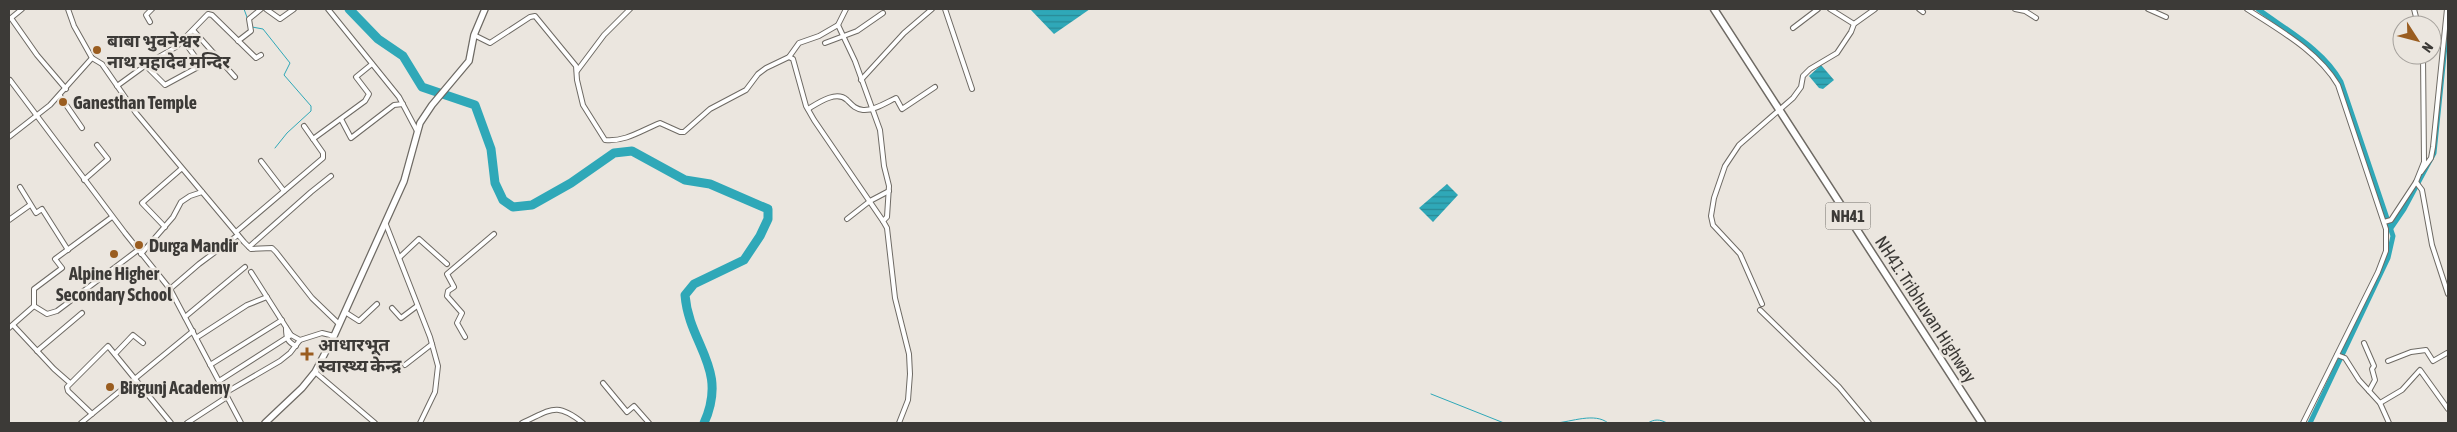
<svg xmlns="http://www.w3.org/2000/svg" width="2457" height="432" font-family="'Asap Condensed','Noto Sans Devanagari',sans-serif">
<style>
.water{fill:url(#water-rules)}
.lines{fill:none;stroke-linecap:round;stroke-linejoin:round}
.stream{stroke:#2fa8b8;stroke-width:1}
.canal{stroke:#2fa8b8;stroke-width:5}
.river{stroke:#2fa8b8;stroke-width:9}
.minor-casing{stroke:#6e6a64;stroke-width:6}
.secondary-casing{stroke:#6e6a64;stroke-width:8}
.trunk-casing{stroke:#6e6a64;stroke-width:9}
.minor{stroke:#fff;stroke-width:4}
.secondary{stroke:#fff;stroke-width:5.5}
.trunk{stroke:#fff;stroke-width:6}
.poi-dot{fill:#9a5d20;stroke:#ebe6df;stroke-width:2}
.labels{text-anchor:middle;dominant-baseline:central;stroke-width:5;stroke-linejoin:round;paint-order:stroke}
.shield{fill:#ebe6df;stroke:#706e69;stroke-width:1}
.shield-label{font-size:16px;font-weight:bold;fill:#3c3a37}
.poi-label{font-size:18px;font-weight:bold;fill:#3c3a37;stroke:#ebe6df;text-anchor:start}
.street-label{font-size:18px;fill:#3c3a37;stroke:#ebe6df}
</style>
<defs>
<pattern id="water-rules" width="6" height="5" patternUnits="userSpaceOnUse" patternTransform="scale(1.25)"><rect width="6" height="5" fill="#2fa8b8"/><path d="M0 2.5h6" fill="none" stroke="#298a96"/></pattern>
</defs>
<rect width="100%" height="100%" fill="#ebe6df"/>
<!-- water -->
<g class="water">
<polygon points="1030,9 1090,9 1054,34"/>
<polygon points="1821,65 1834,80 1823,89 1819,88 1809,76"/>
<polygon points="1447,184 1458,195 1433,222 1419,208"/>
</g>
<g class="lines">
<!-- stream -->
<g class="stream">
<polyline points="244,9 248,20"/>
<polyline points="252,27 263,29 290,63 284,75 311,106 311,111 287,133 275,148"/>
<polyline points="1431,394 1504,423"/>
<path d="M1556,423C1571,422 1595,412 1608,423"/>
<path d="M1648,423C1654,419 1660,419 1667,423"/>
</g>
<!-- canal -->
<g class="canal">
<path d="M2258,9C2286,30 2324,50 2341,82L2393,236L2388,258L2310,423"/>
<polyline points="2391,228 2404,209 2434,153 2448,17"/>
</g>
<!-- river -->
<path class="river" d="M349,9L378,39L403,56L422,87L475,105L491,149L495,183L503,200L513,207L532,205L571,183L614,153L632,151L685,180L710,184L768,209V219L760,236L744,260L694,284L685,295C689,345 729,368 704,423"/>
<defs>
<g id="minor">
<polyline points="22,9 11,18 37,55 66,89"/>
<polyline points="68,9 74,26 92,58 102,64 136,113 244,242 251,249 272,248 276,252 312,298 339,324"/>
<polyline points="266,9 280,19 294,9"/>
<polyline points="328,9 399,97 417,131"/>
<polyline points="945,9 972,89"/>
<polyline points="1830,9 1854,24"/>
<polyline points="1919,9 1923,12"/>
<polyline points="2015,9 2025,11 2036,18"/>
<polyline points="2148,9 2166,17"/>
<path d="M2247,9C2279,30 2318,51 2338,85L2386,229V251L2378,272L2303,423"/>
<polyline points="2414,9 2418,25"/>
<polyline points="150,22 146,15 152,9"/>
<polyline points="838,25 855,61 880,130 884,166 889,186 887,217 883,221 887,228 895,298 909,354 910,374 908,400 899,423"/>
<polyline points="1793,28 1818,9"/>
<polyline points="193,30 235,77"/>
<path d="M474,35L490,43L530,17L535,16L576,66L577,80L583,105L605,140C626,142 642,130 660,123L680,132H684L710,109L746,90L758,74L766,68L789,57L799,43L819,36L838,25L846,9"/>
<polyline points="238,41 251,31 249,19 261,9"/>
<polyline points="825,43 857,31 883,13"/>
<polyline points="789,57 793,59 806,106 814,120 883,221"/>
<polyline points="145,65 165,85 200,66 199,62 183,40"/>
<polyline points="577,71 604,35 630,9"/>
<polyline points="10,80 125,233 170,289 241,423"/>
<polyline points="861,80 904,33 932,9"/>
<polyline points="117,86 150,62 176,47 208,14 212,15 256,58 261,55"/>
<polyline points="60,96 82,128"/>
<path d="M808,109C818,103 836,90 847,100C852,105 855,109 863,110C874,111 887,102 896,98L902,109L935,87"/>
<polyline points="341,119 351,138 394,105 403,104"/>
<polyline points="9,137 50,105 92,58"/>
<polyline points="313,139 365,101 369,94 356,77 372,64"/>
<polyline points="261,161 284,191"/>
<polyline points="2421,172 2431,158 2433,147 2447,9"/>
<polyline points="84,180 108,159 97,145"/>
<polyline points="2416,182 2422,190 2432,245 2448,294"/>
<polyline points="20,187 36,213 42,209 68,250"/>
<polyline points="847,219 870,201 889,191"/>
<polyline points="9,220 30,205"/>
<polyline points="385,222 430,337 438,366 435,392 420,423"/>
<polyline points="2384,222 2391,220 2416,182 2424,162 2423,55"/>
<polyline points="165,227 142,203 181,169"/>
<polyline points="236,232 323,158 323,153 304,126"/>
<polyline points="249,247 311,192 331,176"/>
<polyline points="141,254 173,217 181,202 190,196 202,192"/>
<polyline points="400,257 419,239 447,264"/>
<polyline points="251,272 291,335 300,340"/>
<polyline points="170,289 199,264 238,235"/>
<polyline points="1762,304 1740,254 1713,225 1711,216 1714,198 1725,166 1739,145 1793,98 1801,87 1803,76 1810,69 1837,53 1851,32 1854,24 1875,9"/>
<polyline points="34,306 47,314 57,311 138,250"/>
<polyline points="392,308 401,318 417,306"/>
<polyline points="1760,310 1839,387 1869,423"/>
<polyline points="345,312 359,321 377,304"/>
<polyline points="185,317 245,267"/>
<polyline points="13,325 54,369 70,383"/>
<polyline points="9,328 34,306 34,289 62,268 55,259 112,217"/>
<path d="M286,328C286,337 287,342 296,346"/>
<polyline points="465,337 457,323 462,313 447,296 448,291 454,287 447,274 494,234"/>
<polyline points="196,338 247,305 267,297"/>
<polyline points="2364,343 2374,366 2372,369 2375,380 2369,391"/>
<polyline points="37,351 82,313"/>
<polyline points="115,354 133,335 143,343"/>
<polyline points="2337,355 2345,358 2359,380 2380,403 2389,423"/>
<polyline points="2388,361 2411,352 2426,350 2433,361 2447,353"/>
<polyline points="210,365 282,320"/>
<polyline points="405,365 432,344"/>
<polyline points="315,372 375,423"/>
<polyline points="219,381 291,335"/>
<polyline points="603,383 627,412 634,406 649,423"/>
<polyline points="225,393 280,361 290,353 300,340 322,333 334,336"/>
<polyline points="2380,403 2402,390 2420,370 2448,409"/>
<polyline points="92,414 68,391 67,387 108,346 171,423"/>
<polyline points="81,423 193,331"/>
<polyline points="187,423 227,397"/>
<path d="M522,423C551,410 556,401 583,423"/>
</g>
<polyline id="secondary" points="265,423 302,388 315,372 334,336 404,181 420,123 432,105 469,61 474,35 485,9"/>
<polyline id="trunk" points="1714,9 1982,423"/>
</defs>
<!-- minor casing -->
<use href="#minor" class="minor-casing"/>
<!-- secondary casing -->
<use href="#secondary" class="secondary-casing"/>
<!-- trunk casing -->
<use href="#trunk" class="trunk-casing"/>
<!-- minor -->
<use href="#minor" class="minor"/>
<!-- secondary -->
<use href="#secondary" class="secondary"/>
<!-- trunk -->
<use href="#trunk" class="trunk"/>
</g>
<!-- markers -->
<g class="poi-dot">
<circle cx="97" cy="50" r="5"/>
<circle cx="63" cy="102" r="5"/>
<circle cx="139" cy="245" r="5"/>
<circle cx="114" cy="254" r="5"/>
<path d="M304.5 346.5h5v5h5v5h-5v5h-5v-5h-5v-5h5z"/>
<circle cx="110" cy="387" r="5"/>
</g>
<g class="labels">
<!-- shield labels -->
<rect class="shield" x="1825.5" y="202.5" width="45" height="27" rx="4"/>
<g class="shield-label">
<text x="1848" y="216">NH41</text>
</g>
<!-- poi labels -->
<g class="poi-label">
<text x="107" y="40">बाबा भुवनेश्वर<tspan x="107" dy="21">नाथ महादेव मन्दिर</tspan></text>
<text x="73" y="102">Ganesthan Temple</text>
<text x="149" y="245">Durga Mandir</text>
<text x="114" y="273" text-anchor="middle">Alpine Higher<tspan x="114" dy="21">Secondary School</tspan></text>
<text x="318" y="344">आधारभूत<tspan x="318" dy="21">स्वास्थ्य केन्द्र</tspan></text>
<text x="120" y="387">Birgunj Academy</text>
</g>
<!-- street labels -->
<g class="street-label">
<text transform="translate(1926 309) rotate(57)">NH41: Tribhuvan Highway</text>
</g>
</g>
<!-- border -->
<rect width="2457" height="432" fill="none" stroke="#3c3a37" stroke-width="20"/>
<!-- north arrow -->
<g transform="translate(2417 40) rotate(126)"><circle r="24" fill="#ebe6df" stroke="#a5a19c"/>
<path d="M0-4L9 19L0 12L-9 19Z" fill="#9a5d20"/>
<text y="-8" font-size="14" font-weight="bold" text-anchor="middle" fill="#3c3a37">N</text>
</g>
</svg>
